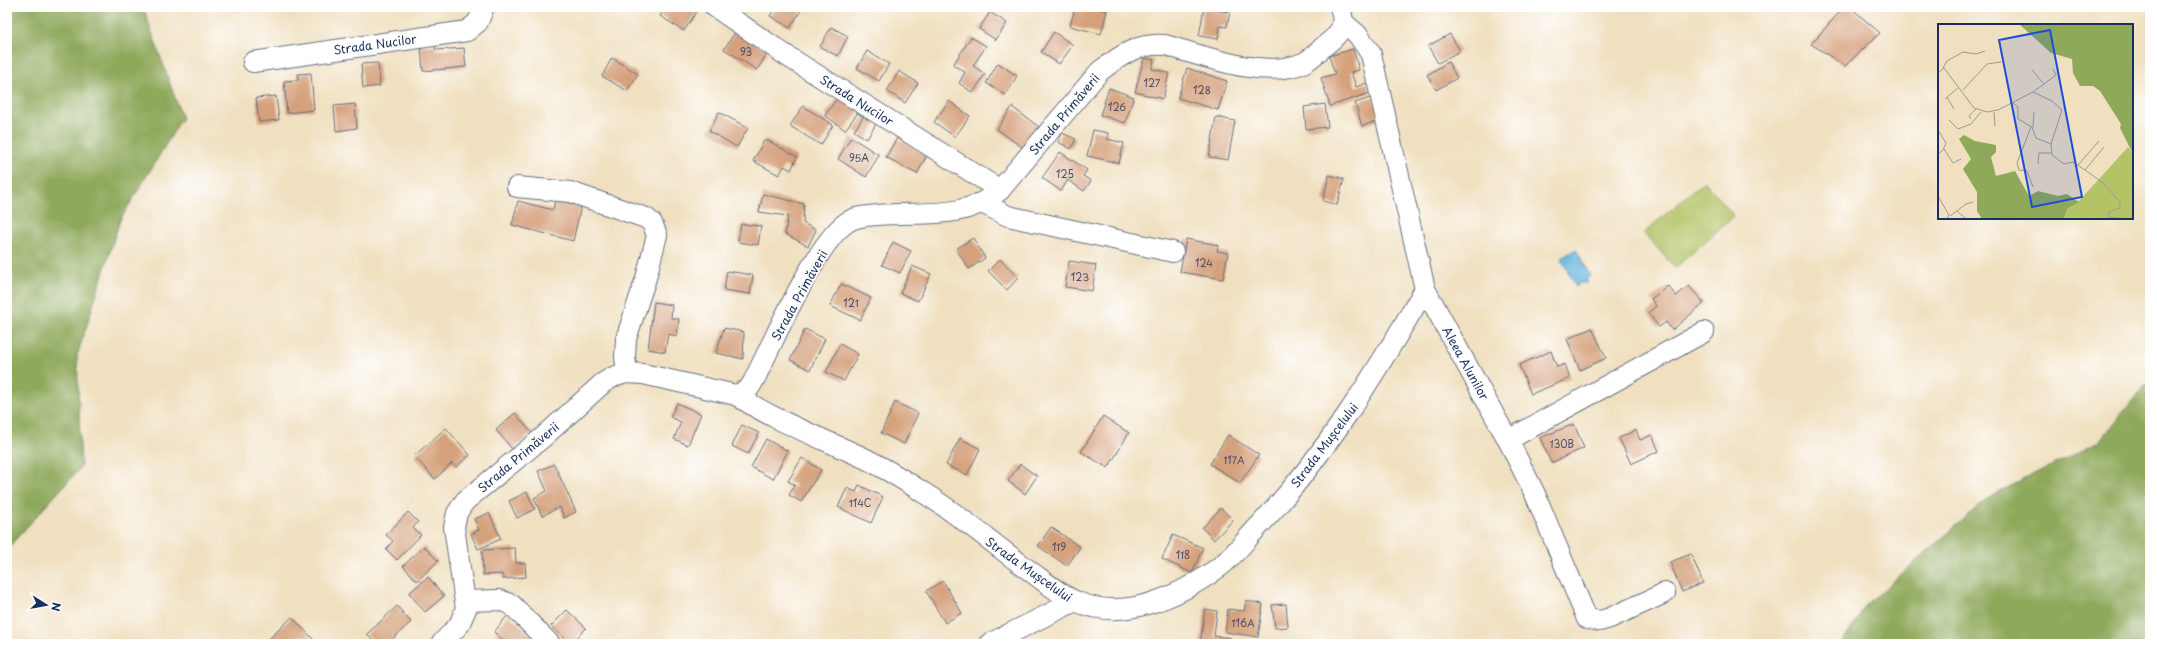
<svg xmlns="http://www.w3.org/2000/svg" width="2157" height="651" font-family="'Playpen Sans',sans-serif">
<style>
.green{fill:#b4c366;stroke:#687962}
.forest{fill:#8fa95b;stroke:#556c5c}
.water{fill:#5aaed6;stroke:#3a6e9a}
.building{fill:#d5a17d}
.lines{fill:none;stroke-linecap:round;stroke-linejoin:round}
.minor-casing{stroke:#666d80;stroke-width:22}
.minor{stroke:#fff;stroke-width:20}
.labels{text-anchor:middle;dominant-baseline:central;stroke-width:3.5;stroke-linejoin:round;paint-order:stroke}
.number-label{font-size:10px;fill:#4a4c66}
.street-label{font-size:12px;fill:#1b2f5e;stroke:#fff}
.inset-road{fill:none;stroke:#9b9999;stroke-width:1}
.view{fill:#1d4ed8;fill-opacity:0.15;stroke:#1d4ed8;stroke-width:2}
.inset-edge{fill:none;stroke:#1b2f5e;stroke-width:2}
</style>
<rect width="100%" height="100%" fill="#fff"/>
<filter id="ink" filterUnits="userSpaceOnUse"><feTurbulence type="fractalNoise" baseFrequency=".025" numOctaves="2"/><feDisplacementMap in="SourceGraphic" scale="8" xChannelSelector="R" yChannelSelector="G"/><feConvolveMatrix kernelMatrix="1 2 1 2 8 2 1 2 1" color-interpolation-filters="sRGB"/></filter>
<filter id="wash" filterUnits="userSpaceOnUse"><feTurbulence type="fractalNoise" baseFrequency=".012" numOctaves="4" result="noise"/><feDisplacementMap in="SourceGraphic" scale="16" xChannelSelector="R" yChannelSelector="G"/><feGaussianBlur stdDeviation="0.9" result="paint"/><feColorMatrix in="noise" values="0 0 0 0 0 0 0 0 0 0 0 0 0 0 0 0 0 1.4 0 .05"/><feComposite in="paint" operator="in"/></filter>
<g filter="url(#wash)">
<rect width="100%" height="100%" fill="#f0e0c0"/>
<!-- green -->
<polygon class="green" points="1704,181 1734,216 1675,268 1644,233"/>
<!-- forest -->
<g class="forest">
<polygon points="7,7 143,7 182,118 120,220 77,356 81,467 7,549"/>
<polygon points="2150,383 2150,644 1842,644 1865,606 1989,497 2099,442 2144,386"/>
</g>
<!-- water -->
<polygon class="water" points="1576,249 1590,275 1587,279 1587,283 1580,283 1576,287 1561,258"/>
<g id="blocks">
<!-- building -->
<g class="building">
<polygon points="666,7 691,7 697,11 684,31 660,16"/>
<polygon points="776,7 799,7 802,9 790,28 770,16"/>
<polygon points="1075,7 1092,7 1107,11 1101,34 1070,26"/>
<polygon points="1844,7 1850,7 1880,33 1845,66 1811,44"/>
<polygon points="1204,8 1230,12 1227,27 1220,26 1218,39 1199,36"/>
<polygon points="990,12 1007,23 996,40 979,29"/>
<polygon points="831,27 848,36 838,56 820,47"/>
<polygon points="736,31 768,52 757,70 724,49"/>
<polygon points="1054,32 1073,45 1059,64 1041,52"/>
<polygon points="1450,34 1460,51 1438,63 1428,46"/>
<polygon points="971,37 986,46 973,66 985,74 973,93 959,83 965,72 953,65"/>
<polygon points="435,45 436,50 464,48 466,67 423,71 421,47"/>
<polygon points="1353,49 1359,70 1351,72 1356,87 1367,83 1370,93 1330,106 1321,78 1335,74 1329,56"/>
<polygon points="867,51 889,64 879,81 857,68"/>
<polygon points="612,58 638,74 627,91 602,76"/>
<polygon points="1144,58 1154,60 1152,69 1169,73 1163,99 1135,92"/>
<polygon points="1448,62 1457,78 1436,90 1427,75"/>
<polygon points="378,63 380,86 363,88 361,64"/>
<polygon points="998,63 1017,76 1005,95 986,83"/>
<polygon points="1187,68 1227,81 1218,110 1178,98"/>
<polygon points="899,71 918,83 905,103 887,91"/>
<polygon points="311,73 314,110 287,113 284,81 298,80 298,74"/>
<polygon points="1109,88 1134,97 1125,123 1100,115"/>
<polygon points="276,96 279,120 259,122 256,98"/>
<polygon points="839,96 859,111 845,130 825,115"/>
<polygon points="1373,97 1380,120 1362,126 1355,103"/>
<polygon points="949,101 970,116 955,137 934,122"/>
<polygon points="355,104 357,128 336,131 334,106"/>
<polygon points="1325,104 1328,127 1306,129 1304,107"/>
<polygon points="803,106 833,125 821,145 790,126"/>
<polygon points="1012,107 1039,127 1023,148 997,129"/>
<polygon points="719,112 748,128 737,147 709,131"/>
<polygon points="865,114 877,122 867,139 854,131"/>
<polygon points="1216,117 1235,121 1228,160 1209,157"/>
<polygon points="1093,130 1108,133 1107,139 1124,143 1119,163 1087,156"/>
<polygon points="1062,133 1076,139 1071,149 1058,142"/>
<polygon points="851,137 879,155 866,177 838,159"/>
<polygon points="897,138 927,155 917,174 886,157"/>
<polygon points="765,139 797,157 791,170 784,166 779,175 753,161"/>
<polygon points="1060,152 1087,170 1083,176 1091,181 1084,191 1068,180 1061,191 1042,178"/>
<polygon points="1329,175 1344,179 1337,205 1323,201"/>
<polygon points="763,194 804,204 803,223 816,230 808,246 785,234 788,216 759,212"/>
<polygon points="555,199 581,206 573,241 512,225 518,201 553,210"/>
<polygon points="741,224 761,226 758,245 738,242"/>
<polygon points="973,238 985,258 969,269 956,249"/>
<polygon points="1186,239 1218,245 1217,251 1228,253 1223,279 1180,272"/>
<polygon points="893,242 911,251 900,273 882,265"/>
<polygon points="1000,259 1018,278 1007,290 988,271"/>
<polygon points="1069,261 1096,265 1092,291 1065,287"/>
<polygon points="912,266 931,274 918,301 900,293"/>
<polygon points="727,271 753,275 750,294 724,290"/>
<polygon points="841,284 871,298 860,320 830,306"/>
<polygon points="1668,286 1676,296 1689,286 1704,303 1672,330 1666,322 1659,327 1648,313 1656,306 1651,299"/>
<polygon points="654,302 672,305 671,318 679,319 677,336 668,334 665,352 648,349"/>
<polygon points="724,328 744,332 743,359 716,353"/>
<polygon points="1592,328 1606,358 1580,370 1567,339"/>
<polygon points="805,329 825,339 810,370 790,360"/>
<polygon points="840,344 858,354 844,381 826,372"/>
<polygon points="1551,351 1557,367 1565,364 1570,378 1531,394 1519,365"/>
<polygon points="895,402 918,413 904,444 881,433"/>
<polygon points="677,403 701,414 688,445 674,439 681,422 670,417"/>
<polygon points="515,413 532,433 513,450 496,430"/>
<polygon points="1103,416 1129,433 1108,468 1081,452"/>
<polygon points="1574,424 1584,448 1551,463 1540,438"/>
<polygon points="742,425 759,433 748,454 732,446"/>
<polygon points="446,428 470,455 456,467 452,463 435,479 414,456"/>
<polygon points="1636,430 1640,440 1652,435 1659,451 1631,464 1619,438"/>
<polygon points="1228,435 1259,455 1240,483 1210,464"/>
<polygon points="960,438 980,449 967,475 946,465"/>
<polygon points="766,439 788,451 773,479 751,467"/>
<polygon points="802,458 821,470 801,502 789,495 795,485 788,481"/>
<polygon points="554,464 576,512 564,518 560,507 542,516 534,498 547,491 538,471"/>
<polygon points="1020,464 1037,476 1025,494 1008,481"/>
<polygon points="859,485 883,497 871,523 838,507 847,488 856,492"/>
<polygon points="527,492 535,509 517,518 509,501"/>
<polygon points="1221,508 1233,520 1214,540 1202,528"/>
<polygon points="408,512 418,522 413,528 421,535 397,560 386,549 393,541 386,535"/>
<polygon points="489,513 501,539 478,549 471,534 479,530 474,519"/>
<polygon points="1051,527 1080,547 1067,566 1038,546"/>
<polygon points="1173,535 1203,548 1192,573 1162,559"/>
<polygon points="424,546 438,561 417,581 403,566"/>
<polygon points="515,548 516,563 525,563 526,577 503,579 502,574 483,575 482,550"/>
<polygon points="1691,554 1703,583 1682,592 1670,562"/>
<polygon points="428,577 444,596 425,612 409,593"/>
<polygon points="943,581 962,613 945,623 926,591"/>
<polygon points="1246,601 1263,604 1258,637 1225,632 1228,609 1244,611"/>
<polygon points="1286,604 1288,627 1275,628 1272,605"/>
<polygon points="397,606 411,622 387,644 376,644 367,634"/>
<polygon points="1205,609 1217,611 1214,636 1231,638 1231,644 1200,644"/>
<polygon points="567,610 586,628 571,644 551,626"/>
<polygon points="508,615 534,637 528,644 508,644 494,632"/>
<polygon points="292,617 314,640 310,644 268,644 266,642"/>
</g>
</g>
</g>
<g filter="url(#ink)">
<use href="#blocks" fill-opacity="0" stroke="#666d80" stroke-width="1"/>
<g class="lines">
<defs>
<g id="minor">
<polyline points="715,7 787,56 1000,190"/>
<polyline points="1344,23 1358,35 1371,54 1425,289 1508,440 1535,494 1587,619 1600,621 1610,618 1665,593"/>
<polyline points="253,62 467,31 478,22 484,7"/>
<polyline points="517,187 570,192 646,218 652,223 657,235 646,278 626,339 625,357 627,373"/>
<polyline points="982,203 1008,216 1173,252"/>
<path d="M736,395C775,421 819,437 862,457C883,467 904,480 924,493C961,516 995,545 1030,571C1044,581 1059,594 1075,601C1123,623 1180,596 1218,568C1232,558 1244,542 1256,529C1324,458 1375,374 1425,289"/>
<polyline points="1508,440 1704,332"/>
<polyline points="465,601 500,600 512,605 550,644"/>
<path d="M441,644L459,625L466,609L454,527L457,513L465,501L541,439L603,383L613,377L627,373L643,374L736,395L748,390L753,382C772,345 815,244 846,223C855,216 867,216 878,215C921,211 965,221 1000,190L1100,71C1121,55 1138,43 1165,45C1204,56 1265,80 1303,63C1312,59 1320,49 1328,43C1341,33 1346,24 1340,7"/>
<polyline points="989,644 1075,601"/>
</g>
</defs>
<!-- minor casing -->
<use href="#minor" class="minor-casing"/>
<!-- minor -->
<use href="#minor" class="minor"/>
</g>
</g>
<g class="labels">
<!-- number labels -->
<g class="number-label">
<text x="746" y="51">93</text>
<text x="1152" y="82">127</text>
<text x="1202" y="89">128</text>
<text x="1117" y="106">126</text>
<text x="859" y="157">95A</text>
<text x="1065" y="173">125</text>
<text x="1204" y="262">124</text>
<text x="1080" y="276">123</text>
<text x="851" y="302">121</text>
<text x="1562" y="443">130B</text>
<text x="1234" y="459">117A</text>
<text x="860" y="502">114C</text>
<text x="1059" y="546">119</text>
<text x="1183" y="554">118</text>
<text x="1243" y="622">116A</text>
</g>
<!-- street labels -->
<g class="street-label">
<text transform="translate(375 44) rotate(-8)">Strada Nucilor</text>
<text transform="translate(857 100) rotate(32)">Strada Nucilor</text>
<text transform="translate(1064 114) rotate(-50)">Strada Primăverii</text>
<text transform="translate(799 295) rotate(-61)">Strada Primăverii</text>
<text transform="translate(1466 363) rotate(61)">Aleea Alunilor</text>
<text transform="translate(1324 445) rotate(-53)">Strada Mușcelului</text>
<text transform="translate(518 457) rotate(-40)">Strada Primăverii</text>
<text transform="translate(1029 569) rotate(35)">Strada Mușcelului</text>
</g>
</g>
<!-- overview -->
<g transform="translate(1938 24)">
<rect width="195" height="195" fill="#f0e0c0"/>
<path d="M190,123L195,130V195H125L130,184L141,177Z" fill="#b4c366"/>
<path d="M81,0H195V130L182,104L183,100L162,67L155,62H142L135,49L134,35L113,29ZM26,111L37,117L58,121V128L53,133L58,152L77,147L91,172L100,167L120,172L129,170L141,178L130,184L125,195H44L39,187V168L25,145L33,135L21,115Z" fill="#8fa95b"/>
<path class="inset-road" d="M5,44L9,37L25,28L38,30L47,27M94,46L105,59M0,49L6,44L36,84L49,88L60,86L95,68L118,51L115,45M25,66L49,40L63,38M95,68L114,77L124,86L113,120M9,73L16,85M7,75L21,63M75,79L80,83V95L94,103L98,114L113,120L114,131L126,140L135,138L147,146L164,158L182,178V184L171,188L170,193L189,195M56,88L57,102M33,95L31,92L38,85M11,96L20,105L33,100L43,88M93,103L79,139L81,146L89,147L95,163M95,103L96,88M0,106L8,119L5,126L0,130M6,125L15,139L23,135M100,140L101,129H113M140,141L161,117M147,146L166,123M0,172L11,191L9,195M19,187L28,195M12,192L28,180L35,178"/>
<path class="view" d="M112,6L144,173L94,183L61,16Z"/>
<rect width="195" height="195" class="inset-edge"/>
</g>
<!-- margin -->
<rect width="2157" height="651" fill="none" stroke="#fff" stroke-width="24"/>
<!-- north arrow -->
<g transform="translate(46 605) rotate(101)" stroke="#ffffff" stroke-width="3" paint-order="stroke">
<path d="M0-3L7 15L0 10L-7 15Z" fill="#1b2f5e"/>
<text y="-6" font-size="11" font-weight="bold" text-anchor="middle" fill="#1b2f5e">N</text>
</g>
</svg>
